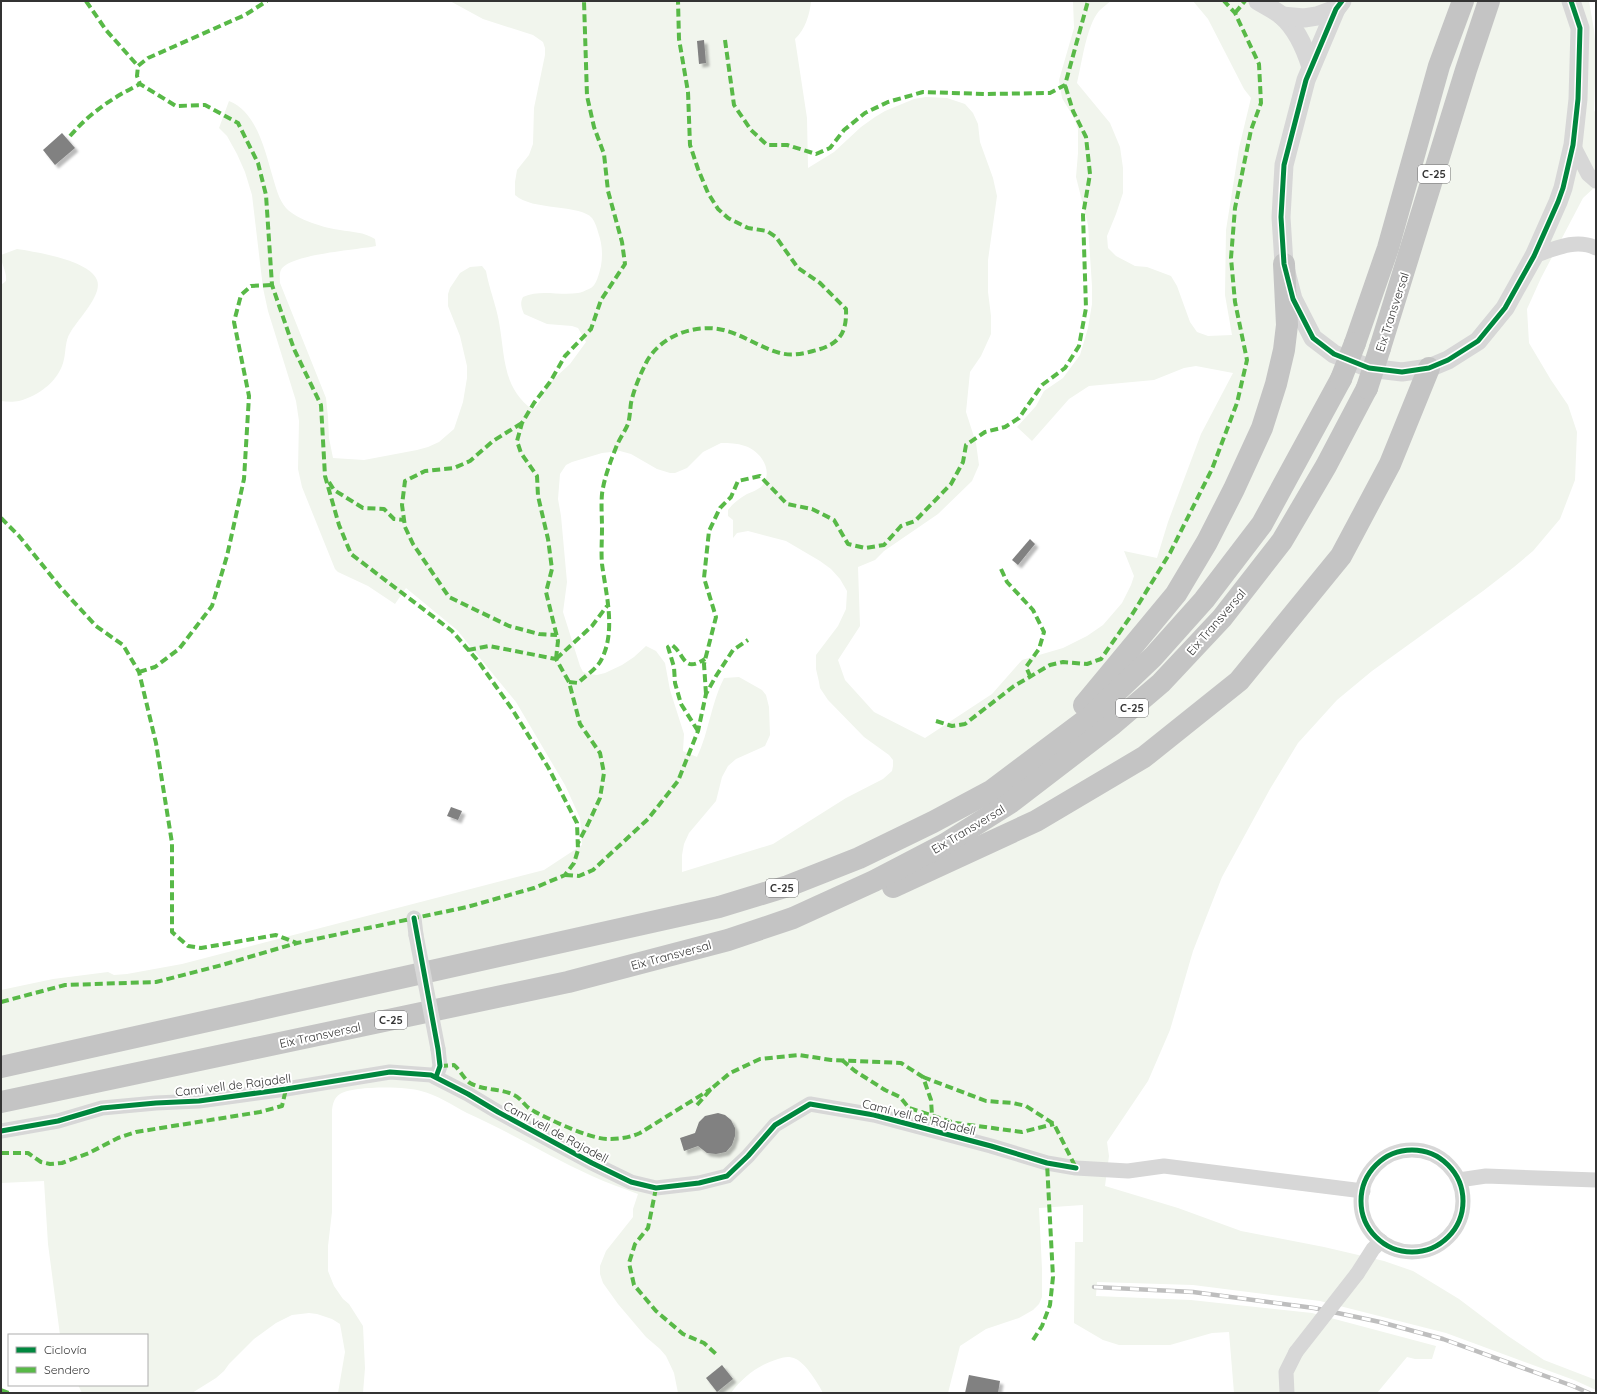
<svg xmlns="http://www.w3.org/2000/svg" width="1597" height="1394" font-family="Quicksand,sans-serif">
<style>
.green{fill:#f1f5ed;fill-rule:evenodd}
.building{fill:#818181;filter:url(#shadow)}
.lines{fill:none;stroke-linecap:round;stroke-linejoin:round}
.minor{stroke:#d7d7d7;stroke-width:15}
.tertiary{stroke:#d7d7d7;stroke-width:19}
.motorway{stroke:#c4c4c4;stroke-width:22}
.rail-casing{stroke:#bebebe;stroke-width:4.5}
.rail{stroke:#fff;stroke-width:3;stroke-dasharray:9;stroke-linecap:butt}
.minor-bridge{stroke:#d7d7d7;stroke-width:15}
.motorway-bridge{stroke:#c4c4c4;stroke-width:22}
.quiet{stroke:#58b947;stroke-width:4;stroke-dasharray:8 4;stroke-linecap:butt}
.cycleway-casing{stroke:#fff;stroke-width:8}
.cycleway{stroke:#00873e;stroke-width:5}
.labels{text-anchor:middle;dominant-baseline:central;stroke-width:4;stroke-linejoin:round;paint-order:stroke}
.shield{fill:#fff;stroke:#707070;stroke-width:1}
.shield-label{font-size:11px;font-weight:bold;fill:#333}
.street-label{font-size:12px;fill:#333;stroke:#fff}
</style>
<defs>
<filter id="shadow"><feDropShadow dx="3.5" dy="3.5" stdDeviation="1" flood-color="#0004"/></filter>
</defs>
<rect width="100%" height="100%" fill="#fff"/>
<!-- green -->
<g class="green">
<path d="M450,1H811C810,14 805,30 795,39L807,118L808,168L834,152L861,127L875,117L885,111L914,99L926,97L947,98L965,104L973,113L978,124L980,142L993,178L997,196L988,260V292L991,316V334L981,356L970,372L966,412L976,443L979,465L972,481L938,514L884,551L875,560L858,567L860,626L838,660L845,680L874,712L925,738L992,694L1022,660L1063,648L1087,636L1103,625L1122,603L1131,585L1134,576L1124,551L1157,558L1168,522L1201,434L1233,373L1196,366L1184,368L1154,380L1089,386L1069,399L1032,441L1017,427L1036,406L1044,391L1063,378L1080,355L1088,328L1092,304V286L1088,225L1076,177L1078,153V129L1074,118L1062,98L1059,80L1074,28L1073,1H1111C1107,4 1103,7 1099,11C1086,27 1082,63 1077,83L1110,123L1120,147L1123,168V193L1116,214L1107,236L1108,248L1116,256L1135,266L1147,267L1171,276L1177,286L1190,322L1197,332L1208,336L1232,335L1225,295L1226,230L1239,148L1251,98L1244,89L1208,19L1193,1H1589L1594,30L1596,53L1594,110L1596,114V186L1583,198L1541,278L1527,309L1529,343L1551,380L1568,405L1577,432L1575,480L1560,519L1533,551L1514,567L1483,591L1372,671L1337,700L1298,743L1270,789L1222,877L1193,951L1170,1030L1148,1081L1107,1142L1109,1156L1105,1186L1178,1208L1241,1231L1324,1247L1384,1261L1413,1271L1459,1299L1508,1336L1544,1360L1596,1380V1390L1574,1380L1446,1333L1320,1301L1193,1285L1097,1282L1096,1296L1191,1300L1312,1313L1436,1346L1432,1359H1415L1407,1357L1377,1393H1234L1229,1332L1212,1333L1170,1345H1119L1103,1340L1074,1323L1075,1242H1083V1205L1039,1208L1042,1269V1297L1039,1304L1033,1310L1019,1318L986,1329L960,1346L948,1393H823C818,1383 806,1364 796,1359C789,1356 785,1357 778,1359C758,1365 743,1377 731,1393H678L674,1373L666,1356L660,1349L646,1337L618,1304L603,1283L600,1274V1266L606,1251L633,1217V1209L638,1194C623,1188 607,1183 592,1176C550,1157 510,1132 467,1113C452,1105 437,1095 421,1091C406,1086 352,1086 340,1094C334,1098 333,1103 332,1110V1212L328,1246V1271L334,1286L343,1299L349,1304L363,1326L365,1368L363,1393H338L345,1352L340,1324L332,1319L317,1314L309,1313L292,1315L276,1323L254,1339L229,1364L224,1371L216,1378L192,1393H82L78,1385H147V1335H60L48,1244L44,1181L1,1183V990L53,979L108,972L114,975L127,974L182,964L544,870L582,845L580,818L565,785L516,702L457,630L406,588L395,604L368,586L338,572L335,569L302,487L298,469L299,421L296,401L268,311L263,288L252,195L245,172L237,154L227,136L219,128L229,101C257,112 265,151 273,178C276,188 279,200 286,208C297,220 325,228 340,230C352,232 364,232 375,239L376,246C357,250 289,254 281,270C279,274 280,279 280,283L326,398L328,417L329,438L333,458L364,460L417,450L428,447L439,442L454,429L463,402L467,378V366L460,336L448,306V294L450,288L460,273L470,267L482,266L486,271C489,288 496,305 499,322C505,355 502,388 533,410L540,401L547,385L570,364L586,342L578,328L572,326L547,324L524,314C521,307 520,303 523,297C541,289 559,296 578,293C581,293 586,290 589,289C597,286 599,273 601,266C603,254 602,243 598,232C597,228 595,222 592,218C580,204 532,211 515,195V182L517,170L529,155L533,144L534,108L545,55V48L543,42L533,35L483,19ZM721,443C729,443 737,443 745,446C761,451 775,472 761,487C757,490 752,492 747,494C740,498 733,503 728,510V516L733,520V538L737,533L748,531L786,541L820,561L831,569L840,579L847,591L846,609L838,626L816,655V669L819,682L820,688L828,700L864,737L889,755L893,760V766L892,771L883,779L846,798L773,844L682,872V855L684,844L689,833L716,801L722,777L728,766L736,759L765,746L770,735L769,707L766,695L762,690L739,677L724,678C711,703 709,732 697,757L683,751L684,734L670,690L665,663L656,651L646,646L634,657L622,665L605,673L597,675L589,674L583,672L580,666L563,612L567,582L561,516L558,499L560,474L566,465L572,462L602,453L620,451L631,454L657,469L670,473H675L687,468L703,452Z"/>
<path d="M17,249C36,252 89,260 97,280C103,295 77,320 70,333C65,341 66,351 64,359C60,380 39,396 19,401C14,402 7,402 1,401V285L6,281C7,271 1,265 1,255Z"/>
</g>
<!-- building -->
<g class="building">
<polygon points="704,40 706,63 699,64 697,41"/>
<polygon points="62,133 75,148 55,165 43,150"/>
<polygon points="1030,539 1035,544 1018,565 1012,560"/>
<polygon points="451,807 462,811 458,820 447,816"/>
<polygon points="718,1113 725,1115 731,1120 735,1128 735,1136 732,1145 726,1152 716,1154 707,1153 698,1146 684,1151 680,1138 695,1133 699,1122 705,1116"/>
<polygon points="722,1365 733,1379 717,1392 706,1378"/>
<polygon points="969,1375 1000,1381 998,1393 965,1393"/>
</g>
<g class="lines">
<!-- minor -->
<g class="minor">
<polyline points="1573,145 1588,174 1596,181"/>
<path d="M1534,256C1554,249 1576,238 1596,248"/>
<polyline points="414,918 416,935"/>
<polyline points="436,1077 440,1066 438,1049"/>
<polyline points="1,1131 58,1121 102,1108 156,1103 199,1101 286,1089 390,1072 431,1075 468,1094 498,1112 592,1163 631,1182 656,1188 699,1183 727,1176 748,1156 775,1125 810,1104 874,1115 991,1146 1047,1163 1076,1168 1128,1171 1164,1166 1363,1191"/>
<circle cx="1412" cy="1201" r="51"/>
<polyline points="1459,1180 1486,1176 1596,1180"/>
<polyline points="1357,1274 1373,1249 1381,1241"/>
<polyline points="1287,1393 1286,1372 1296,1352"/>
</g>
<!-- tertiary -->
<g class="tertiary">
<path d="M1258,1C1266,6 1275,10 1282,16C1297,29 1305,48 1311,67"/>
<polyline points="1342,1 1336,9 1306,80 1284,165 1281,217 1284,264 1293,299 1313,338 1334,354 1369,368 1402,372 1429,368 1448,360 1478,341 1505,308 1534,256 1558,202 1563,188 1573,145 1578,99 1580,28 1571,1"/>
<polyline points="1282,16 1304,18 1317,16 1336,9"/>
</g>
<!-- motorway -->
<g class="motorway">
<polyline points="1355,343 1388,248 1439,66 1463,1"/>
<polyline points="1380,348 1466,70 1489,1"/>
<polyline points="1084,705 1176,594 1207,542 1234,489 1262,428 1276,384 1284,350 1287,325 1284,264"/>
<polyline points="893,887 1036,821 1144,757 1239,681 1341,556 1390,464 1429,368"/>
<polyline points="1,1067 719,907 788,886 859,858 933,822 991,791 1091,716 1153,657 1204,600 1262,524 1341,379"/>
<polyline points="1,1102 568,982 728,940 793,918 874,881 945,844 1010,803 1113,724 1161,683 1222,618 1282,541 1326,466 1367,388"/>
</g>
<defs>
<polyline id="rail" points="1094,1287 1193,1292 1314,1308 1380,1322 1443,1339 1573,1386 1589,1393"/>
</defs>
<!-- rail casing -->
<use href="#rail" class="rail-casing"/>
<!-- rail -->
<use href="#rail" class="rail"/>
<!-- minor-bridge -->
<g class="minor-bridge">
<polyline points="416,935 438,1049"/>
<polyline points="1296,1352 1357,1274"/>
</g>
<!-- motorway-bridge -->
<g class="motorway-bridge">
<polyline points="1341,379 1355,343"/>
<polyline points="1367,388 1380,348"/>
</g>
<!-- quiet -->
<g class="quiet">
<polyline points="86,1 106,30 138,66"/>
<polyline points="1235,13 1245,1"/>
<polyline points="725,40 734,105 751,130 767,145 787,145 816,154 830,148 844,130 865,113 888,102 923,92 985,94 1050,93 1065,85 1088,1"/>
<path d="M70,136C91,112 112,98 140,84"/>
<polyline points="522,423 493,441 470,461 454,468 425,471 405,481 402,505 405,527 413,544 449,597 509,626 539,634 557,635"/>
<polyline points="329,482 334,490 363,508 384,509 394,519 404,520"/>
<polyline points="1,518 19,536 61,588 96,626 123,645 139,672 156,743 172,843 172,932 188,946 201,948 276,935 297,943"/>
<polyline points="1001,569 1007,582 1033,610 1044,632 1039,649 1026,667 1031,678"/>
<polyline points="468,650 489,646 556,659 569,682 580,724 600,753 604,773 600,798 588,824 578,843"/>
<polyline points="556,659 558,641 546,592 552,569 548,539 538,496 537,476 521,453 517,441 522,423 534,403 550,382 565,356 591,329 601,300 625,264 622,242 608,191 604,154 594,127 587,96 584,1"/>
<polyline points="556,659 592,626 607,606"/>
<polyline points="139,672 155,667 179,649 212,606 227,556 244,479 249,396 234,322 241,295 251,286 272,285"/>
<path d="M569,682L578,683C585,676 595,670 600,662C617,633 606,595 602,564C601,552 602,540 602,528C602,517 601,505 602,494C604,478 611,460 617,445C620,438 625,431 628,424C630,417 630,410 631,403C634,389 640,375 646,363C660,335 698,322 727,331C745,336 761,348 780,353C791,356 802,354 813,351C838,345 847,335 846,309L820,283L798,268L776,237L767,231L748,228L728,218L718,209L708,193L698,169L690,145L688,92L679,39L678,1"/>
<polyline points="706,694 704,664 716,617 704,578 709,531 720,508 731,497 738,481 760,476 787,504 812,509 834,520 848,544 865,548 884,545 901,526 915,521 951,484 963,462 966,445 985,432 1005,427 1019,418 1042,385 1065,368 1079,346 1086,308 1083,215 1090,174 1086,137 1073,111 1065,85"/>
<polyline points="936,721 952,726 965,724 1014,686 1050,665 1063,662 1087,664 1101,659 1133,613 1170,553 1212,469 1237,403 1247,360 1235,302 1231,258 1235,208 1251,130 1261,103 1259,64 1235,13 1224,1"/>
<path d="M698,731L681,704L675,683L674,667L668,647L672,645C686,656 683,673 705,659"/>
<polyline points="565,875 579,876 593,870 648,819 678,781 698,731 706,694 716,676 733,650 748,640"/>
<polyline points="1,1002 65,985 156,982 222,965 297,943 467,907 534,888 565,875 574,863 578,850 577,823 548,767 512,709 478,661 452,631 351,554 339,525 325,476 321,405 294,349 272,285 266,195 258,163 238,123 205,105 176,106 140,84 137,76 138,66 148,58 245,15 267,1"/>
<polyline points="842,1060 855,1071 885,1090 900,1097 909,1108 955,1123 1022,1132 1054,1124"/>
<path d="M440,1066L454,1065C460,1070 464,1079 470,1083C484,1091 501,1088 514,1095C521,1098 524,1105 530,1109C548,1119 591,1140 610,1139C621,1139 631,1137 640,1133L711,1089"/>
<polyline points="923,1077 986,1101 1013,1103 1026,1106 1054,1124 1076,1168"/>
<polyline points="697,1105 711,1089 730,1073 760,1059 799,1055 831,1060 901,1063 923,1077 931,1100 933,1131"/>
<polyline points="1,1153 28,1153 41,1162 50,1164 62,1163 89,1153 118,1138 136,1132 260,1112 282,1106 286,1089"/>
<polyline points="656,1188 648,1228 635,1244 629,1263 634,1285 656,1311 683,1334 704,1343 716,1354"/>
<polyline points="1033,1340 1042,1326 1050,1305 1053,1277 1047,1163"/>
<polyline points="1,1390 9,1393"/>
</g>
<defs>
<g id="cycleway">
<polyline points="1342,1 1336,9 1306,80 1284,165 1281,217 1284,264 1293,299 1313,338 1334,354 1369,368 1402,372 1429,368 1448,360 1478,341 1505,308 1534,256 1558,202 1563,188 1573,145 1578,99 1580,28 1571,1"/>
<polyline points="414,918 438,1049 440,1066 436,1077"/>
<polyline points="1,1131 58,1121 102,1108 156,1103 199,1101 286,1089 390,1072 431,1075 468,1094 498,1112 592,1163 631,1182 656,1188 699,1183 727,1176 748,1156 775,1125 810,1104 874,1115 991,1146 1047,1163 1076,1168"/>
<circle cx="1412" cy="1201" r="51"/>
</g>
</defs>
<!-- cycleway casing -->
<use href="#cycleway" class="cycleway-casing"/>
<!-- cycleway -->
<use href="#cycleway" class="cycleway"/>
</g>
<g class="labels">
<!-- shield labels -->
<g class="shield">
<rect x="1418" y="165" width="32" height="18" rx="3"/>
<rect x="1116" y="699" width="32" height="18" rx="3"/>
<rect x="766" y="879" width="32" height="18" rx="3"/>
<rect x="375" y="1011" width="32" height="18" rx="3"/>
</g>
<g class="shield-label">
<text x="1434" y="174">C-25</text>
<text x="1132" y="708">C-25</text>
<text x="782" y="888">C-25</text>
<text x="391" y="1020">C-25</text>
</g>
<!-- street labels -->
<g class="street-label">
<text transform="translate(1392 312) rotate(-72)">Eix Transversal</text>
<text transform="translate(1216 622) rotate(-49)">Eix Transversal</text>
<text transform="translate(968 829) rotate(-31)">Eix Transversal</text>
<text transform="translate(671 955) rotate(-15)">Eix Transversal</text>
<text transform="translate(320 1035) rotate(-12)">Eix Transversal</text>
<text transform="translate(233 1085) rotate(-7)">Camí vell de Rajadell</text>
<text transform="translate(919 1117) rotate(14)">Camí vell de Rajadell</text>
<text transform="translate(556 1132) rotate(28)">Camí vell de Rajadell</text>
</g>
</g>
<!-- border -->
<rect width="1597" height="1394" fill="none" stroke="#333333" stroke-width="4"/>
<!-- legend -->
<rect x="8" y="1334" width="140" height="52" fill="#ffffff" stroke="#adadad"/>
<rect x="16" y="1347" width="20" height="6" fill="#00873e" stroke="#adadad"/>
<text x="44" y="1354" font-size="12" fill="#333333">Ciclovía</text>
<rect x="16" y="1367" width="20" height="6" fill="#58b947" stroke="#adadad"/>
<text x="44" y="1374" font-size="12" fill="#333333">Sendero</text>
</svg>
